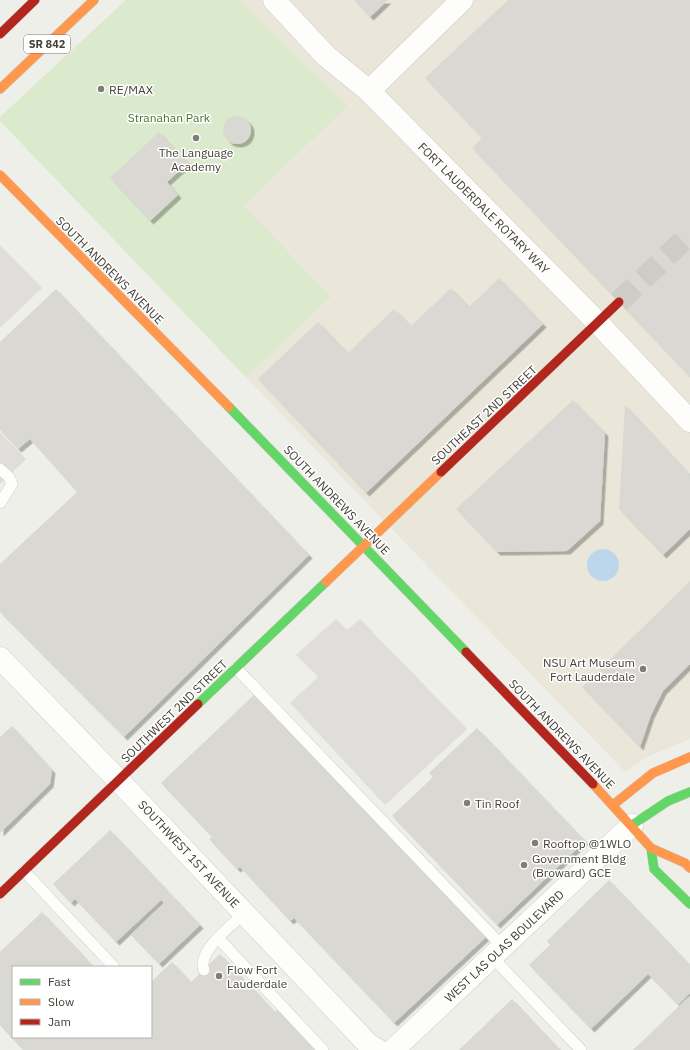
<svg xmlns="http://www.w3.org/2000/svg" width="690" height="1050" font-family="'IBM Plex Sans',sans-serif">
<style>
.education{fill:#eae7da}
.green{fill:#dbe9cc}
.parking{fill:#dfdeda}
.water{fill:#bdd6eb}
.building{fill:#d9d8d3;filter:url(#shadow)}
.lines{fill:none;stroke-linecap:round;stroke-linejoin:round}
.secondary-tunnel{stroke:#cdccc6;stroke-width:22;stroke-dasharray:22 11;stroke-linecap:butt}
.lane-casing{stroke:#cdccc8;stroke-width:12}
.street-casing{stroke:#cdccc8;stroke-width:23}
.fast-casing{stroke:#ceccc1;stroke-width:10}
.slow-casing{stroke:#ceccc1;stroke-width:10}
.jam-casing{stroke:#ceccc1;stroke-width:10}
.lane{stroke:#fdfdfc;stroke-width:11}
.street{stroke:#fdfdfc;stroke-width:22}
.fast{stroke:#63d668;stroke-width:9}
.slow{stroke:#ff974d;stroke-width:9}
.jam{stroke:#b3261e;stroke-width:9}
.poi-dot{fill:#807d76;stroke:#fff;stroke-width:1.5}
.labels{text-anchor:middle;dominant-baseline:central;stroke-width:3;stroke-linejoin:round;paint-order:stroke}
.shield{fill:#fff;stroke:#7d7973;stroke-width:1}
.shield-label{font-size:11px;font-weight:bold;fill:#454037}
.poi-label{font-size:12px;fill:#454037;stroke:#fff;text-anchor:start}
.park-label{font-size:12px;fill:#44732e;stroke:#fff}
.street-label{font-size:12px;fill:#454037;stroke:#fff}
</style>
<defs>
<filter id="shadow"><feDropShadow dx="3.5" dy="3.5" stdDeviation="0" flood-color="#0004"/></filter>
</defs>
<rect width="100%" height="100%" fill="#efefea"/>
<!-- education -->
<polygon class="education" points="126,0 690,0 690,739 647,757 625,772 0,121 0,117"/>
<!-- green -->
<polygon class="green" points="126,0 239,0 347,106 244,206 331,297 246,377 0,121 0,117"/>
<!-- parking -->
<g class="parking">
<polygon points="0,245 42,288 0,328"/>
<polygon points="0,432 26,459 0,484"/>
<polygon points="336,619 347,630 360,619 467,729 385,805 290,703 318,677 296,655"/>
</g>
<!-- water -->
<circle class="water" cx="603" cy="565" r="16"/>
<!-- building -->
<g class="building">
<polygon points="354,0 388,0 370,17"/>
<polygon points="508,0 690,0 690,377 472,148 482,138 425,78"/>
<circle cx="237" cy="130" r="14"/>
<polygon points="159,132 188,163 167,182 178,195 150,221 110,178"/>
<polygon points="499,278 543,324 366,493 258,379 318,322 348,353 394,309 411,326 451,288 469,307"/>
<polygon points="56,289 309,555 124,737 0,612 0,564 77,492 30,439 18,449 0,430 0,342"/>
<polygon points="573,400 605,433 600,521 567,551 497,552 456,509"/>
<polygon points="625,405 690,475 690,529 663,555 619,509"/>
<polygon points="690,581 690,664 663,691 651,715 640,747 582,687"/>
<polygon points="256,693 486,937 394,1023 294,918 290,921 240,867 237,869 209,839 212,837 161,783"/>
<polygon points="12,726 52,770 50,784 0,833 0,737"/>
<polygon points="477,728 585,841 497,925 392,816 433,777 429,773"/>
<polygon points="110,830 200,925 159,964 131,935 164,903 161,900 116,942 75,899 71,903 53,884"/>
<polygon points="609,880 690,965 690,993 678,1005 648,974 591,1029 529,965 550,945 547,941"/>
<polygon points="42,912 94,967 13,967 13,1037 151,1037 151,982 172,962 191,982 220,954 275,1012 280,1008 320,1050 23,1050 0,1025 0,952"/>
<polygon points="690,996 690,1050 633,1050 678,1007"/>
<polygon points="512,999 560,1050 459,1050"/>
</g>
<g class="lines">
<!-- secondary-tunnel -->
<polyline class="secondary-tunnel" points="619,302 690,234"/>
<defs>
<g id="lane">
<polyline points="0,469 9,477 12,484 0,503"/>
<polyline points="236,668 503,947"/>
<polyline points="24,871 114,967"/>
<polyline points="218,938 323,1050"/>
<polyline points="492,957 581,1050"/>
<path d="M204,970C196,952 233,924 245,913"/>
</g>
<g id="street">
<polyline points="274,0 326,56 369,91 598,323 690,421"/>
<polyline points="369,91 462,0"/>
<polyline points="0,658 119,781 369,1045 378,1050"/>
<polyline points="393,1050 632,825"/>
</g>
<g id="fast">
<polyline points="229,407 466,652"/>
<polyline points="198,704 326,582"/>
<polyline points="632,825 668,801 690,792"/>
<polyline points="651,848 654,869 690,904"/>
</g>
<g id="slow">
<polyline points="0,89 94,0"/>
<polyline points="0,175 229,407"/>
<polyline points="326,582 441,472"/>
<polyline points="593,784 651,848 685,863 690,868"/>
<polyline points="613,805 653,773 690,757"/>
</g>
<g id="jam">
<polyline points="0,34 35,0"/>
<polyline points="441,472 619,302"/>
<polyline points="466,652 593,784"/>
<polyline points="0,894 198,704"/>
</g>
</defs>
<!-- lane casing -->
<use href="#lane" class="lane-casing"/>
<!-- street casing -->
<use href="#street" class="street-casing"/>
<!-- fast casing -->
<use href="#fast" class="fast-casing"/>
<!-- slow casing -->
<use href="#slow" class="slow-casing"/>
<!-- jam casing -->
<use href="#jam" class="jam-casing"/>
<!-- lane -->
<use href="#lane" class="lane"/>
<!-- street -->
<use href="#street" class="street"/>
<!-- fast -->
<use href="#fast" class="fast"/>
<!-- slow -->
<use href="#slow" class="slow"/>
<!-- jam -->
<use href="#jam" class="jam"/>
</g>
<!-- markers -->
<g class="poi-dot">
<circle cx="101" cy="89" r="4"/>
<circle cx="196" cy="138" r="4"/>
<circle cx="643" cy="669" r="4"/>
<circle cx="467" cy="803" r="4"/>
<circle cx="535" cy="843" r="4"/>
<circle cx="524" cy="865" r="4"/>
<circle cx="219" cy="976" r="4"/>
</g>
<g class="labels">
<!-- shield labels -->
<rect class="shield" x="24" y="35" width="46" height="18" rx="3"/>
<g class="shield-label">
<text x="47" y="44">SR 842</text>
</g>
<!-- poi labels -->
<g class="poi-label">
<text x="109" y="89">RE/MAX</text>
<text x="196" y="152" text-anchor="middle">The Language<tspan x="196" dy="14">Academy</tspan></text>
<text x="635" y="662" text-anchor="end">NSU Art Museum<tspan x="635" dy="14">Fort Lauderdale</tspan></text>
<text x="475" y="803">Tin Roof</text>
<text x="543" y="843">Rooftop @1WLO</text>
<text x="532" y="858">Government Bldg<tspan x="532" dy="14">(Broward) GCE</tspan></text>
<text x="227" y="969">Flow Fort<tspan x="227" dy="14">Lauderdale</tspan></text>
</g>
<!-- park labels -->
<g class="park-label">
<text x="169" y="117">Stranahan Park</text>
</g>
<!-- street labels -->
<g class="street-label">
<text transform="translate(484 208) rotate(45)">FORT LAUDERDALE ROTARY WAY</text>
<text transform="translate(110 270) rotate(45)">SOUTH ANDREWS AVENUE</text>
<text transform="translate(484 415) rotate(-43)">SOUTHEAST 2ND STREET</text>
<text transform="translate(337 500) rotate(46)">SOUTH ANDREWS AVENUE</text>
<text transform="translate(174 711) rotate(-44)">SOUTHWEST 2ND STREET</text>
<text transform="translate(562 734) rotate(46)">SOUTH ANDREWS AVENUE</text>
<text transform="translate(189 854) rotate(47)">SOUTHWEST 1ST AVENUE</text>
<text transform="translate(504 946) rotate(-43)">WEST LAS OLAS BOULEVARD</text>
</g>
</g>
<!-- legend -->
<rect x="12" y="966" width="140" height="72" fill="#ffffff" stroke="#b5b3af"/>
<rect x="20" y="979" width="20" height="6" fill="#63d668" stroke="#b5b3af"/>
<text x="48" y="986" font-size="12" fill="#454037">Fast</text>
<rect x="20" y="999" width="20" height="6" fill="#ff974d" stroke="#b5b3af"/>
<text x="48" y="1006" font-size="12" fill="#454037">Slow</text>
<rect x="20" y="1019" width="20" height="6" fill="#b3261e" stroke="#b5b3af"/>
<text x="48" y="1026" font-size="12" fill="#454037">Jam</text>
</svg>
